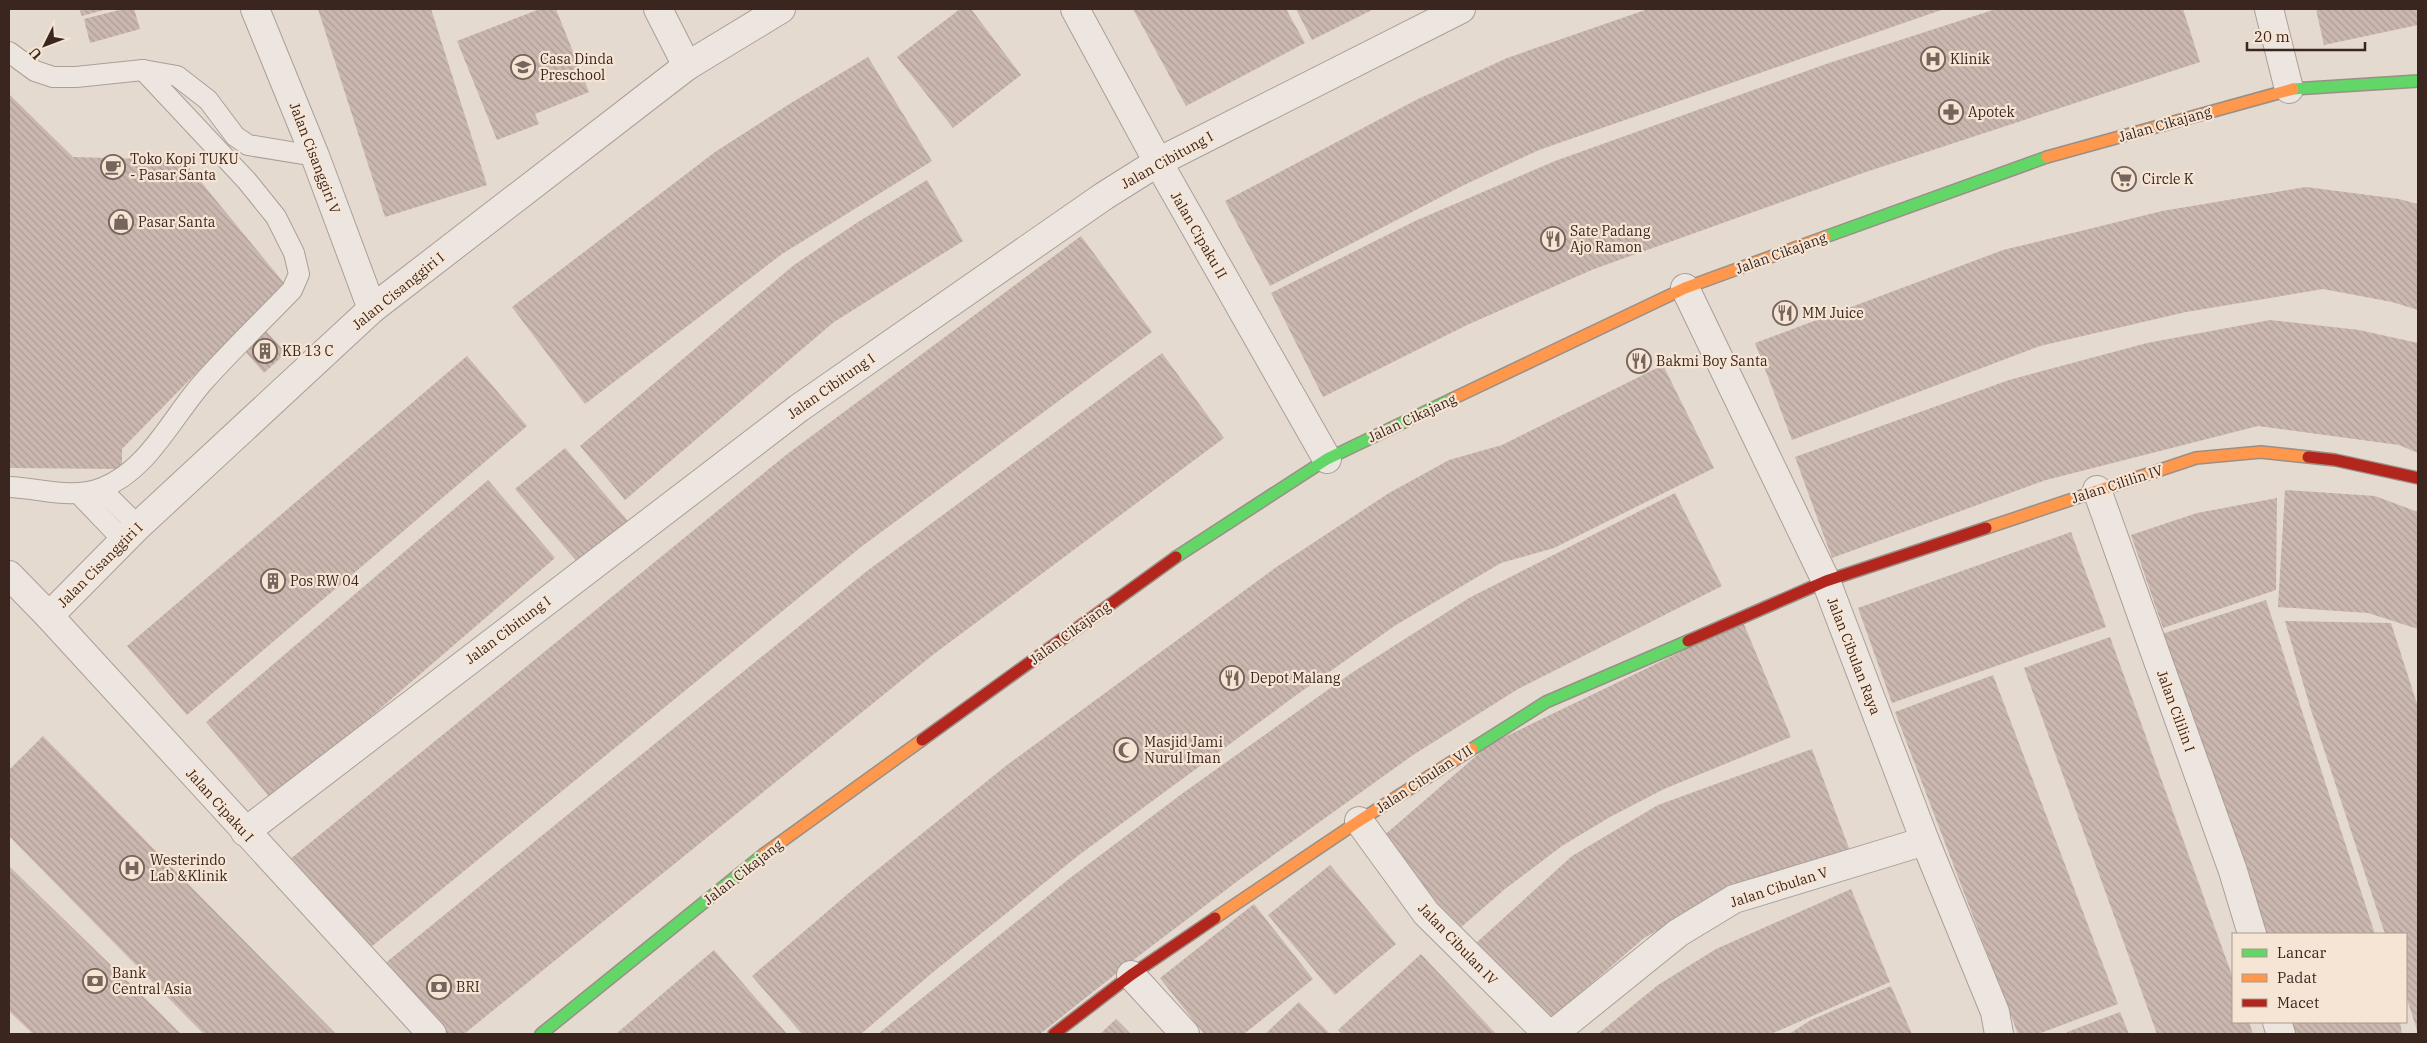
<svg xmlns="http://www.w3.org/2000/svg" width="2427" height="1043" font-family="'IBM Plex Serif',serif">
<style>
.building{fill:url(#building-back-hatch)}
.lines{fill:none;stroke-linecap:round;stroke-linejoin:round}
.lane-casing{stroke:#aa9f97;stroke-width:22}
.street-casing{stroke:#aa9f97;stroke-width:30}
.fast-casing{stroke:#9a8f87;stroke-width:14}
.slow-casing{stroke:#9a8f87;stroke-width:14}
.jam-casing{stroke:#9a8f87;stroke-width:14}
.lane{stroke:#ede6e0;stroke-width:20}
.street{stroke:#ede6e0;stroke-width:28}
.fast{stroke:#63d668;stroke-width:11}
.slow{stroke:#ff974d;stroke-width:11}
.jam{stroke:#b3261e;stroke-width:11}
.labels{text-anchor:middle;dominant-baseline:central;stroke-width:4.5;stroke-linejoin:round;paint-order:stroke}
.poi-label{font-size:14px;fill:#3a261f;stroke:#f6e5d4;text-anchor:start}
.street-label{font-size:14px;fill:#3a261f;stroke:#f6e5d4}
</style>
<defs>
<pattern id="building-back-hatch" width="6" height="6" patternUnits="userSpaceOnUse" patternTransform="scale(1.25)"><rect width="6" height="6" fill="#cab7af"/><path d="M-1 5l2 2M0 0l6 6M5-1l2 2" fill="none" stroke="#ae9d96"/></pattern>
</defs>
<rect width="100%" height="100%" fill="#e5dacf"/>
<!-- building -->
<g class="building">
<polygon points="79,9 107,9 82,16"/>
<polygon points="123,9 134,9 140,29 90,43 84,19"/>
<polygon points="318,9 431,9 487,185 385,217"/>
<polygon points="540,9 556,9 589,92 535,114 539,124 497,140 457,41"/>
<polygon points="960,9 971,9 1021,75 953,128 897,57"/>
<polygon points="1133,9 1286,9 1305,43 1186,106"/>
<polygon points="1296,9 1374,9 1312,40"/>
<polygon points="1648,9 1944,9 1539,150 1462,186 1270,286 1225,201 1416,100 1507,58"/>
<polygon points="1996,9 2183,9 2200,62 1863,173 1594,269 1467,325 1323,397 1271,293 1415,221 1555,161 1826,64"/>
<polygon points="2316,9 2418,9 2418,25 2324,45"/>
<polygon points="868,57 932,161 782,254 585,404 512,307 715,152 791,103"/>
<polygon points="9,94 73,157 183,160 284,283 122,449 122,469 9,468"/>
<polygon points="927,180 963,241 834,322 625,500 580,446 794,265 858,222"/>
<polygon points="2306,187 2399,199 2418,204 2418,310 2392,302 2323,289 2186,312 2040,346 1792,440 1755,343 2003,250 2162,211"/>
<polygon points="1081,236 1152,332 861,547 365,952 289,860 786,455"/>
<polygon points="2270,320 2359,330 2418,343 2418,453 2399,445 2258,426 2046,480 1832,558 1795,457 2009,380 2147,343"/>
<polygon points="266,331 286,353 264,373 244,350"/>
<polygon points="1162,353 1224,438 934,654 464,1034 440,1034 383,965 867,571"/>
<polygon points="467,356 527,426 187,715 127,646"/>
<polygon points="1663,365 1714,468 1554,548 1501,563 1396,625 1295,696 1079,855 932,973 861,1034 802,1034 752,976 857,886 1007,765 1275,568 1389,493 1449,460 1502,445"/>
<polygon points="565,448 628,521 578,563 515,489"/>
<polygon points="488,480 555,558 273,801 206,722"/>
<polygon points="2285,490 2375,496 2418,512 2418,629 2368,613 2278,607"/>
<polygon points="1675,493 1722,586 1518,689 1413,755 1243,877 1132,961 1040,1034 878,1034 1070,878 1183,793 1353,672 1469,598"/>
<polygon points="2277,498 2276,590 2163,628 2131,535 2197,513"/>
<polygon points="2071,532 2106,627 1892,703 1858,608"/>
<polygon points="2266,600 2326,785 2375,934 2261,934 2162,634"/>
<polygon points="2285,621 2391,623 2418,707 2418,1033 2406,996 2406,934 2385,934 2310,707"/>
<polygon points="1743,622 1791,737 1664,789 1610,817 1562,846 1505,889 1459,929 1381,838 1490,744"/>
<polygon points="2110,637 2233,978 2233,1022 2249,1022 2253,1034 2157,1034 2024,668"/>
<polygon points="1993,675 2118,1004 2038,1034 2018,1034 1895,712"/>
<polygon points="43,736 195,891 336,1034 204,1034 186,1016 9,836 9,770"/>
<polygon points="1812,749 1850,851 1706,903 1644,938 1547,1022 1475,944 1572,856 1658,805"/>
<polygon points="1330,865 1396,944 1335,995 1268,915"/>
<polygon points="9,866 160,1013 181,1034 33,1034 9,1011"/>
<polygon points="1851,889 1890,982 1771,1034 1598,1034 1658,985 1716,949"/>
<polygon points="1254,904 1313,979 1244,1034 1204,1034 1160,978"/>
<polygon points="714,950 787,1034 616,1034 660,996"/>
<polygon points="1421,954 1496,1034 1342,1034 1338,1030"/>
<polygon points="1891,986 1912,1034 1789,1034 1811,1020"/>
<polygon points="1299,1002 1330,1034 1265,1034"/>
<polygon points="2120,1012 2129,1034 2068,1034 2067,1032"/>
<polygon points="1116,1019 1131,1034 1100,1034"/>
<polygon points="2288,1022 2400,1022 2402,1034 2291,1034"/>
</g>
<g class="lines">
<defs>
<g id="lane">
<polyline points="9,52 35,71 53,77 76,77 143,70 177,76 208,100 235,136 248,145 315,156"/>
<path d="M9,487C40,488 71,500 102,488C149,470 173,415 205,380C233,349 263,320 292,290L299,274L294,253L276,217L247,181L143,70"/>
<polyline points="101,489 138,526"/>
<polyline points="79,494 123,540"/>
</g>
<g id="street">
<polyline points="255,9 315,156 372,309"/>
<polyline points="658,9 687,66"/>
<polyline points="1075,9 1158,162 1327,459"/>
<polyline points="2269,9 2289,89"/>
<polyline points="1685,288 1826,581 1925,841 1995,1012 1999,1034"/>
<polyline points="2097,490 2233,871 2252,934"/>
<polyline points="9,575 49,616 432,1034"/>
<polyline points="49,616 138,526 372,309 687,66 781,9"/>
<polyline points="1359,821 1426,913 1548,1034"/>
<polyline points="245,832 799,408 1104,196 1158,162 1461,9"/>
<polyline points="1131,975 1185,1034"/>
<polyline points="2277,1022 2281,1034"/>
<polyline points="1553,1034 1678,933 1734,899 1925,841"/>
</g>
<g id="fast">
<polyline points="2293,89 2418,81"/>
<polyline points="1825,237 2047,157"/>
<polyline points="1176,557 1327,459 1452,399"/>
<polyline points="1472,749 1546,702 1688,641"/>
<polyline points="541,1034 764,854"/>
</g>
<g id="slow">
<polyline points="2047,157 2293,89"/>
<polyline points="1452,399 1685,288 1825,237"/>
<polyline points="1986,528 2196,458 2261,452 2308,457"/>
<polyline points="764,854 922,740"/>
<polyline points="1215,918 1359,821 1472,749"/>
</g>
<g id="jam">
<polyline points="2308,457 2335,460 2418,478"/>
<polyline points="1688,641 1826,581 1986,528"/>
<polyline points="922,740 1176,557"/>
<polyline points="1054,1034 1131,975 1215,918"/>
</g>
</defs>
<!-- lane casing -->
<use href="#lane" class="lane-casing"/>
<!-- street casing -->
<use href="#street" class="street-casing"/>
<!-- fast casing -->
<use href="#fast" class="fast-casing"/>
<!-- slow casing -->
<use href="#slow" class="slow-casing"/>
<!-- jam casing -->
<use href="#jam" class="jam-casing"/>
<!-- lane -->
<use href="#lane" class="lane"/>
<!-- street -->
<use href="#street" class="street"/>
<!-- fast -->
<use href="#fast" class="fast"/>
<!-- slow -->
<use href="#slow" class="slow"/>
<!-- jam -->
<use href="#jam" class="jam"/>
</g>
<!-- icons -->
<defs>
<symbol id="hospital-ring" viewBox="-11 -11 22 22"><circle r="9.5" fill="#f6e5d4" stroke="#76655d" stroke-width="1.5"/><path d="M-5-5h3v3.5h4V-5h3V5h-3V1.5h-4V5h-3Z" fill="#76655d"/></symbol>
<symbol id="school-ring" viewBox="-11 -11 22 22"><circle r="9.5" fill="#f6e5d4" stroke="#76655d" stroke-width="1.5"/><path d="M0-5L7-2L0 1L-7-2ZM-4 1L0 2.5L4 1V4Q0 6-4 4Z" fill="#76655d"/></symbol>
<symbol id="pharmacy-ring" viewBox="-11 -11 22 22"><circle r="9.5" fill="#f6e5d4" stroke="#76655d" stroke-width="1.5"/><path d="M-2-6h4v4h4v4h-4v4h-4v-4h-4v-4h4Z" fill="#76655d"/></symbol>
<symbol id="cafe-ring" viewBox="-11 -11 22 22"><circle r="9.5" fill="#f6e5d4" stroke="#76655d" stroke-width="1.5"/><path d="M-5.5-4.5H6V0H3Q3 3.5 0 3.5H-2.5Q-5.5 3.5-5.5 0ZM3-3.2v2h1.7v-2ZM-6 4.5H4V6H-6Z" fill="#76655d"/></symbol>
<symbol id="supermarket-ring" viewBox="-11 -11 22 22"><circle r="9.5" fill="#f6e5d4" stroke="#76655d" stroke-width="1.5"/><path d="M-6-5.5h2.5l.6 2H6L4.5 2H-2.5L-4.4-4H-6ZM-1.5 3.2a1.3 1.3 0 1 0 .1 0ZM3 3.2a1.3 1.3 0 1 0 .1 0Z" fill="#76655d"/></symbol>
<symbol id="shop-ring" viewBox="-11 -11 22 22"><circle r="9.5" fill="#f6e5d4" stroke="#76655d" stroke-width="1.5"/><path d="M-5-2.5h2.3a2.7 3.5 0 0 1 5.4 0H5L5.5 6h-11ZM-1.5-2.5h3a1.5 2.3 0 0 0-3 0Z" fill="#76655d"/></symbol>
<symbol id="restaurant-ring" viewBox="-11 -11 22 22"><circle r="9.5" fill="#f6e5d4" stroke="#76655d" stroke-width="1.5"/><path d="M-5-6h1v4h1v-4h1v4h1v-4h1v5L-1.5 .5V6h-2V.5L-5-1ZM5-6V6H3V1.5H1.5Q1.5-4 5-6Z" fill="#76655d"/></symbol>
<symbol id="building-ring" viewBox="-11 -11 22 22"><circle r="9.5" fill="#f6e5d4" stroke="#76655d" stroke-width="1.5"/><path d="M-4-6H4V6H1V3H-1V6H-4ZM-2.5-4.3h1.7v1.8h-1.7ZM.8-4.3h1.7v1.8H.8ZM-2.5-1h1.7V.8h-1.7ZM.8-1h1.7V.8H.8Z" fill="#76655d"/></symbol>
<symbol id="mosque-ring" viewBox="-11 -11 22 22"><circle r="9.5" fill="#f6e5d4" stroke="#76655d" stroke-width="1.5"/><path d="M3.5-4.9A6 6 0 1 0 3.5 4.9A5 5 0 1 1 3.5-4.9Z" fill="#76655d"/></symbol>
<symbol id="bank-ring" viewBox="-11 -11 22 22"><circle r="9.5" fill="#f6e5d4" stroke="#76655d" stroke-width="1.5"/><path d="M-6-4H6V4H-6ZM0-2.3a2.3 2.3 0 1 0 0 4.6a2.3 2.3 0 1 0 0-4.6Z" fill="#76655d"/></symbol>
</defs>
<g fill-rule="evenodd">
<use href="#hospital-ring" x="1919" y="45" width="28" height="28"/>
<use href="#school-ring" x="509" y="53" width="28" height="28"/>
<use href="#pharmacy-ring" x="1937" y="98" width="28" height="28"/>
<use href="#cafe-ring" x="99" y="153" width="28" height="28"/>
<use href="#supermarket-ring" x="2110" y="165" width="28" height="28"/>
<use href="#shop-ring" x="107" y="208" width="28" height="28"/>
<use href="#restaurant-ring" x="1539" y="225" width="28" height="28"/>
<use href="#restaurant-ring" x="1771" y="299" width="28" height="28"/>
<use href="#building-ring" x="251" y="337" width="28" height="28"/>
<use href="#restaurant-ring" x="1625" y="347" width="28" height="28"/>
<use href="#building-ring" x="259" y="567" width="28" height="28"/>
<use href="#restaurant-ring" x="1218" y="664" width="28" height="28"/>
<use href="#mosque-ring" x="1112" y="736" width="28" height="28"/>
<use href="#hospital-ring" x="118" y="854" width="28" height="28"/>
<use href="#bank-ring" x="81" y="967" width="28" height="28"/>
<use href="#bank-ring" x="425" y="973" width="28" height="28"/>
</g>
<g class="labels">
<!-- poi labels -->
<g class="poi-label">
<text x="540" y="59">Casa Dinda<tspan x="540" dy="16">Preschool</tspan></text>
<text x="1950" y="59">Klinik</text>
<text x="1968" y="112">Apotek</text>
<text x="130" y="159">Toko Kopi TUKU<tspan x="130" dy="16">- Pasar Santa</tspan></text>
<text x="2142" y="179">Circle K</text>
<text x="138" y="222">Pasar Santa</text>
<text x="1570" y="231">Sate Padang<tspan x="1570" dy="16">Ajo Ramon</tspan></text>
<text x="1802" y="313">MM Juice</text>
<text x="282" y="351">KB 13 C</text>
<text x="1656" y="361">Bakmi Boy Santa</text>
<text x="290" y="581">Pos RW 04</text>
<text x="1250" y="678">Depot Malang</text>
<text x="1144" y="742">Masjid Jami<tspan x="1144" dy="16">Nurul Iman</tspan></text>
<text x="150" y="860">Westerindo<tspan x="150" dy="16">Lab &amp;Klinik</tspan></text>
<text x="112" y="973">Bank<tspan x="112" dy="16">Central Asia</tspan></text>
<text x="456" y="987">BRI</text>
</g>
<!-- street labels -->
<g class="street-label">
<text transform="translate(2165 124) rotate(-16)">Jalan Cikajang</text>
<text transform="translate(315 158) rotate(69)">Jalan Cisanggiri V</text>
<text transform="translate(1167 160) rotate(-29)">Jalan Cibitung I</text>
<text transform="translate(1199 235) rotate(60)">Jalan Cipaku II</text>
<text transform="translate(1781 253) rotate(-20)">Jalan Cikajang</text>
<text transform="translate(398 291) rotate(-39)">Jalan Cisanggiri I</text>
<text transform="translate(831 386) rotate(-35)">Jalan Cibitung I</text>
<text transform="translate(1412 418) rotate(-25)">Jalan Cikajang</text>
<text transform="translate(2117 484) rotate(-18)">Jalan Cililin IV</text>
<text transform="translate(100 565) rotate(-45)">Jalan Cisanggiri I</text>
<text transform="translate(508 630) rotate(-37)">Jalan Cibitung I</text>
<text transform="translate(1070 633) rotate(-36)">Jalan Cikajang</text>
<text transform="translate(1854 656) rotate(69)">Jalan Cibulan Raya</text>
<text transform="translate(2176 711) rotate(70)">Jalan Cililin I</text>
<text transform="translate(1424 779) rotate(-33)">Jalan Cibulan VII</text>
<text transform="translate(220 805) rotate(48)">Jalan Cipaku I</text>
<text transform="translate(743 872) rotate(-38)">Jalan Cikajang</text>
<text transform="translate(1779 887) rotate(-18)">Jalan Cibulan V</text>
<text transform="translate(1458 944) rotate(46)">Jalan Cibulan IV</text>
</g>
</g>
<!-- border -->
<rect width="2427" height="1043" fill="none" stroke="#3a261f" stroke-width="20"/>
<!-- legend -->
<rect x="2232" y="933" width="175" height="90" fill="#f6e5d4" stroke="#ab998c"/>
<rect x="2242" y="949" width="25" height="8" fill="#63d668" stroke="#ab998c"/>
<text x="2277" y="958" font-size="15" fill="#3a261f">Lancar</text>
<rect x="2242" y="974" width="25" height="8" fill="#ff974d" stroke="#ab998c"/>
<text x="2277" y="983" font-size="15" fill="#3a261f">Padat</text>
<rect x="2242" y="999" width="25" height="8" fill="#b3261e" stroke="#ab998c"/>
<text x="2277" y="1008" font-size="15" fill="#3a261f">Macet</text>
<!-- north arrow -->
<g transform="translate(45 45) rotate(228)" stroke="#f6e5d4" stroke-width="4" paint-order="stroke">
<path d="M0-4L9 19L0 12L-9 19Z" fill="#3a261f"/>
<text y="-8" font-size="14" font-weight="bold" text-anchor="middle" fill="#3a261f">U</text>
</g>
<!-- scale -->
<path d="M2247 42v8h118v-8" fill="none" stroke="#3a261f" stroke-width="2.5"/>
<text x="2254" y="42" font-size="15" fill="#3a261f" stroke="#f6e5d4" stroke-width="4" paint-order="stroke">20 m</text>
</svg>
